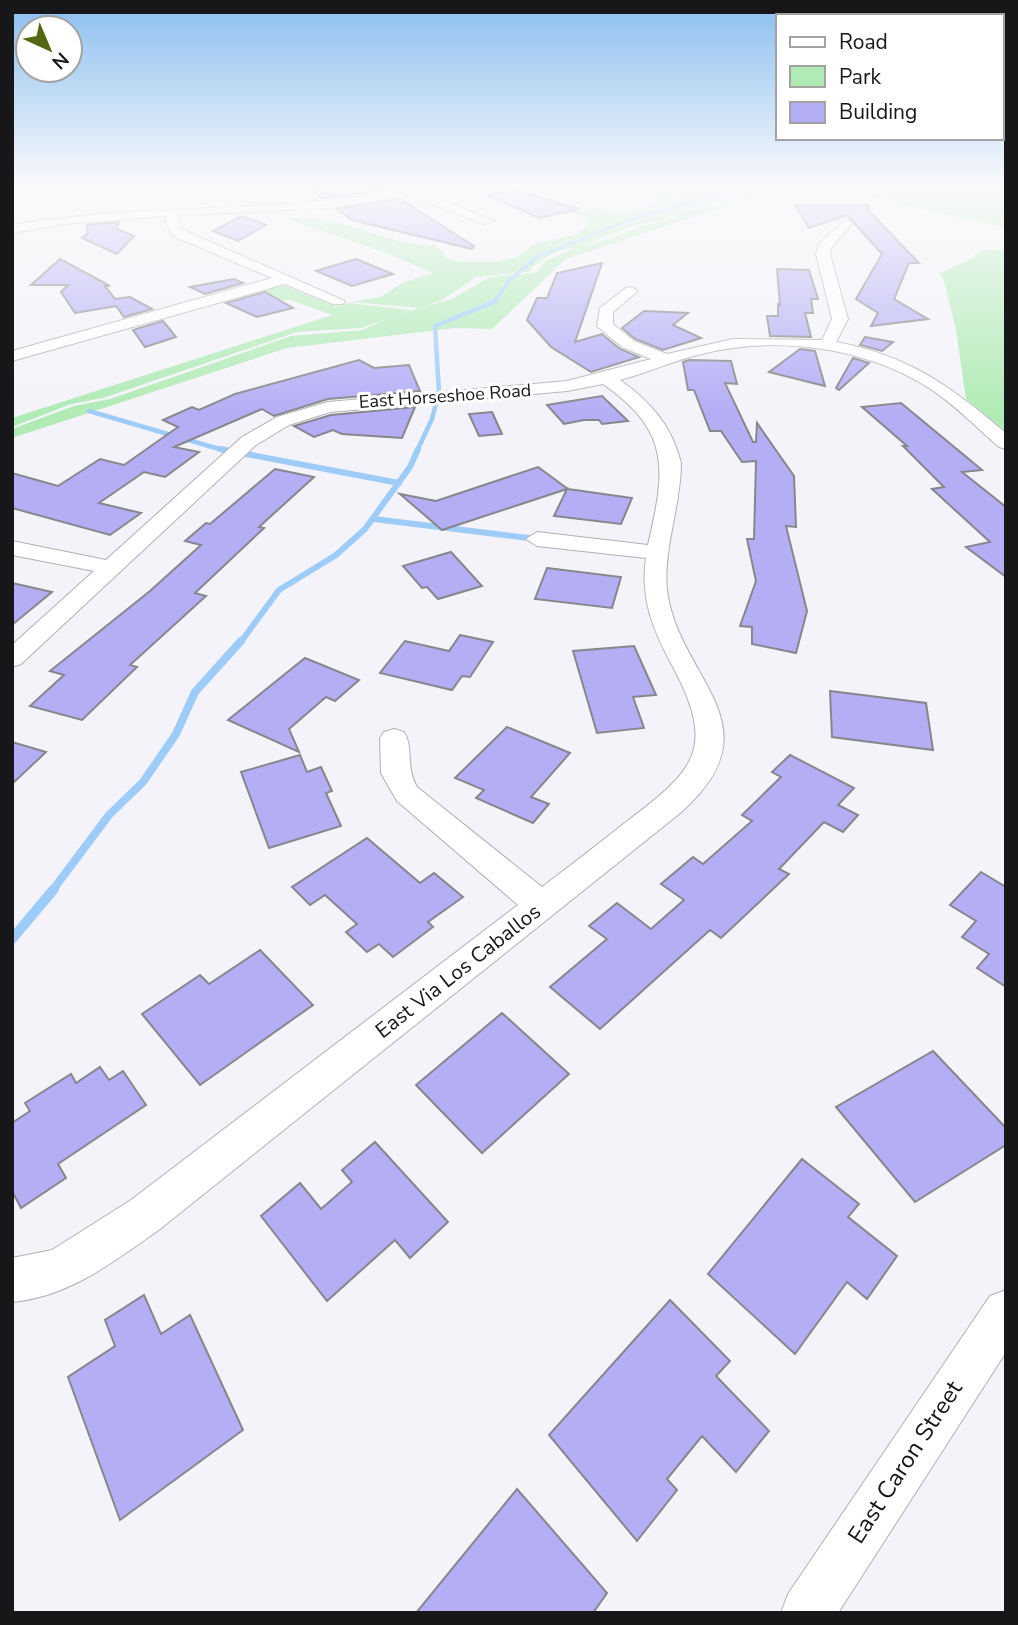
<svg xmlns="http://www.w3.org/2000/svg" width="1018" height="1625" font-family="'Nunito Sans',sans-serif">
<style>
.green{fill:#b0ebb5}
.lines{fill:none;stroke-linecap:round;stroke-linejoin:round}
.stream-far4{stroke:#9eccf9;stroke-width:3.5}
.stream-far3{stroke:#9eccf9;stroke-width:4.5}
.stream-far2{stroke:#9eccf9;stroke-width:6}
.stream-far1{stroke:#9eccf9;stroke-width:8}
.stream{stroke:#9eccf9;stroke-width:10}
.building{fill:#b4aef5;stroke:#87868c;stroke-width:2}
.minor-casing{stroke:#b1b1b6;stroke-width:2}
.minor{fill:#fff;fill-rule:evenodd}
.labels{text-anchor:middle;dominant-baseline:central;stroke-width:6;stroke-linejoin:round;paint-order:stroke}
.far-street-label{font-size:18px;fill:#171719;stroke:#fff}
.street-label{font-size:21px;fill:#171719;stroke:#fff}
.near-street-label{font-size:24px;fill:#171719;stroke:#fff}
</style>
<rect width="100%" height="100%" fill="#f3f3f9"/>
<!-- green -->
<g class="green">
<path d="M726,187H751L736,196L670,213L667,219L635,225L579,247L613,238L640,226L671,220L674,218L672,214L730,203L769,187H784L566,259L492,329L455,328L287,348L12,438V429L74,406L110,399L291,336L363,330L392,316L452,299L490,277L536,273L545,261L575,248C560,248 539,260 529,272L476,277L440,301L420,308L351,302L381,297L402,283L433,273L389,254L287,219C338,211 383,246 434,245L444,253L445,258L458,262H498L518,257L534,244L577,234L588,225V220L572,212L599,208L626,214L657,204L659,199L648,195L657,193L672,198Z"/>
<polygon points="828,187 1006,187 1006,228"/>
<polygon points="1006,249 1006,431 966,399 956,330 943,277 938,274 975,257 975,254 982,254 977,251"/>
<polygon points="282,285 336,306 348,303 411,310 361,328 297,332 103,398 71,404 12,427 12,418 332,315 290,300 262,299 244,294"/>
</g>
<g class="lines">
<!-- stream-far4 -->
<polyline class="stream-far4" points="494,302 510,280 537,257 632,219 745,187"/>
<!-- stream-far3 -->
<g class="stream-far3">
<polyline points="89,411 226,451"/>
<polyline points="417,451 432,419 439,392 435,326 496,301"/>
</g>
<!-- stream-far2 -->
<g class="stream-far2">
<polyline points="220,449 399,483"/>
<polyline points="374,519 537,539"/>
<polyline points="240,643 279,590 336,555 365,529 410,467 418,449"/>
</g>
<!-- stream-far1 -->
<polyline class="stream-far1" points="52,891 109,815 143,782 176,734 195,692 241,641"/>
<!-- stream -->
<polyline class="stream" points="12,939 54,889"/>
</g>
<!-- building -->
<g class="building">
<polygon points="307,187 381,187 385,190 322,198"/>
<polygon points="490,187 505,187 580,209 539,218 487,195"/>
<polygon points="400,199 474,246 472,249 352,220 337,209"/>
<polygon points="795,205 868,205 869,208 863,210 867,209 919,263 909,263 894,299 928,319 871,326 878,313 856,299 882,254 847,215 809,228"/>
<polygon points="242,216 266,225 238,241 213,231"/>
<polygon points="119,222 117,229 134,236 117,254 82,238 88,233 87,225"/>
<polygon points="60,259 110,286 105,286 115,299 130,297 152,309 124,317 116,306 75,313 61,292 68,285 31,285"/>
<polygon points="356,259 393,274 352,286 316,271"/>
<polygon points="602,263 575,342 602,334 620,349 639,357 591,372 551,347 527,320 537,298 547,298 557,273"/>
<polygon points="777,269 809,270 818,299 811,299 813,313 805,313 811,337 770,336 767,316 778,316 778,304 780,305"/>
<polygon points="234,279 243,283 205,294 190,287"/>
<polygon points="265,292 293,308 257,317 226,303"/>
<polygon points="644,311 688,313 673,325 701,338 663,350 635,339 622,328"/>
<polygon points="163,321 176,337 145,347 133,330"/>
<polygon points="865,337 893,342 882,351 860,345"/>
<polygon points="800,349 815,351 825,386 769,372"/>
<polygon points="853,358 869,363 839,390 836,388"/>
<polygon points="359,360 374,368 409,365 420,391 328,399 274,416 262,409 174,447 199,452 165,477 144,472 99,503 141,513 110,535 12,508 12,473 58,486 100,459 124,465 178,427 163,420 192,407 199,410 235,394"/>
<polygon points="689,360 731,361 737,384 725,383 753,442 756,442 757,423 794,476 796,527 786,526 807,611 796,653 752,644 752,627 740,626 756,581 747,539 754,539 756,461 742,462 721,431 710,431 694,390 688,390 683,362"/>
<polygon points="602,396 628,421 602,424 599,420 584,420 564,424 547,405"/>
<polygon points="901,403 982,470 962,472 1006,507 1006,577 966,547 990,542 932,489 944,487 903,446 907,446 862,407"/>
<polygon points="415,407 402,438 342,434 333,430 314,437 294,426 331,415"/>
<polygon points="492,412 502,434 479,436 469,414"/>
<polygon points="538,467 568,489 632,498 621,524 554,516 567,489 442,530 400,494 436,501"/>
<polygon points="275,469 314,477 259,527 264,528 195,593 206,596 130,665 137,667 82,720 30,706 64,675 50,671 150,591 201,545 185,541 206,523 210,524"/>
<polygon points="451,552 482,586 438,599 427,587 422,588 403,566"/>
<polygon points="547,568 621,577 612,608 535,599"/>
<polygon points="12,583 52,592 12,625"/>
<polygon points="460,635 493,642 470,677 462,676 452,690 380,673 405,641 449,651"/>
<polygon points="634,646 656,695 633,697 644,728 597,733 573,651"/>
<polygon points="305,658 359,680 335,701 326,697 289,729 299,752 228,720"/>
<polygon points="830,691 926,703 933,750 832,737"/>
<polygon points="507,727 570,753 531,797 549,804 533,823 476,798 484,790 455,778"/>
<polygon points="12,742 46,752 12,784"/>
<polygon points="300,755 307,772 321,767 332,791 326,793 341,826 269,848 241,772"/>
<polygon points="790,755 854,788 838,805 858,815 843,832 824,822 779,869 789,874 721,938 710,930 600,1029 550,987 607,939 589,926 617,903 651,929 684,900 661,884 693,857 703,864 752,821 742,815 781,777 772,772"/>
<polygon points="367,838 420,883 434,873 463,897 428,922 433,927 393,957 379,944 367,952 346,932 357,924 325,895 310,905 292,887"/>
<polygon points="981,872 1006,887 1006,987 977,968 989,954 962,937 976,921 950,905"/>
<polygon points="260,950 313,1005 200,1085 142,1014 200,975 209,984"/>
<polygon points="502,1013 569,1074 482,1153 416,1085"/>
<polygon points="933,1051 1006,1128 1006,1145 915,1202 836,1107"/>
<polygon points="100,1067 109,1080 123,1071 146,1105 58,1164 66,1178 21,1208 12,1191 12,1123 30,1111 25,1103 71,1074 76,1083"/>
<polygon points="375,1142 448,1222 410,1258 395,1240 327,1301 261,1216 300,1183 321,1209 352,1182 342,1170"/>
<polygon points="802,1159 859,1204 848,1217 897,1256 867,1299 847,1282 795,1354 708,1274"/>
<polygon points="144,1295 161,1334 190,1315 243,1430 120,1520 68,1377 115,1346 105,1320"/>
<polygon points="670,1300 730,1361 716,1376 769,1431 736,1472 702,1436 667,1479 677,1490 637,1541 549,1435"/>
<polygon points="517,1489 607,1593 593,1613 416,1613"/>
</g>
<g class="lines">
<defs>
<g id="minor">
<path d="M417,187H438L423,192L494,221L484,224L409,195L328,208L180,215L177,220L183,230L345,301L343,304H333L285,284L12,361V351L272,278L173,236L165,220L167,216L64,224L12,233V225C146,202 283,215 417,187Z"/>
<path d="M846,219L852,223L831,248L830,254L848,319L836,342C910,356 950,386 1006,433V449L999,447C976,427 955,405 929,388C865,347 776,335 702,354C674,360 648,373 620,380C651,402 672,426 681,463C681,506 663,548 667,590C678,680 781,725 679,814L160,1229C115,1261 69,1297 12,1302V1258L52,1250L131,1200L518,905L397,801L381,773L380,738L384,732L394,729L404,732C414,748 405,766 417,787L542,887C570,866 598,844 626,822C695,770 717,749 672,665C653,630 640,598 646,558L537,546L526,539L537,532L648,545C665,471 672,432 603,384L567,391L330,412L289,425L256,445L21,664L12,667V645L94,571L12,555V541L106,560L242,437L277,417L328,402L567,381L651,359L622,347L597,326L600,308L626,288L631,287L638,291L613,312V324L634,341L667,354L733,339L822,340L832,319L816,254L819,244Z"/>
<polygon points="1006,1290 1006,1352 838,1613 781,1613 788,1594 990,1296"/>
</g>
</defs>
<!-- minor casing -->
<use href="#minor" class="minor-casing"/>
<!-- minor -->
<use href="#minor" class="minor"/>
</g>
<!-- sky -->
<linearGradient id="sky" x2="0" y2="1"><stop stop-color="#8abeef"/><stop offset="0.45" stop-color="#fafafc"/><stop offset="1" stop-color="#fafafc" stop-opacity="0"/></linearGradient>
<rect width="1018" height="414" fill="url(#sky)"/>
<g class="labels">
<!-- far-street labels -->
<g class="far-street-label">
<text transform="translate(445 396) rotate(-4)">East Horseshoe Road</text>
</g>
<!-- street labels -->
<g class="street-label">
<text transform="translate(458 971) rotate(-38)">East Via Los Caballos</text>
</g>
<!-- near-street labels -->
<g class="near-street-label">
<text transform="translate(905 1462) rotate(-57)">East Caron Street</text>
</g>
</g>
<!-- border -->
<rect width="1018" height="1625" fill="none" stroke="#171719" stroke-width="28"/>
<!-- legend -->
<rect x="776" y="14" width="228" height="126" fill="#ffffff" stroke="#a2a2a3" stroke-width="2"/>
<rect x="790" y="37" width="35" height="10" fill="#ffffff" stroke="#a2a2a3" stroke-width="2"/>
<text x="839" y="49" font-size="21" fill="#171719">Road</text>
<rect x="790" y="66" width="35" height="21" fill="#b0ebb5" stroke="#a2a2a3" stroke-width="2"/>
<text x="839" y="84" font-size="21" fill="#171719">Park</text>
<rect x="790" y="102" width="35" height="21" fill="#b4aef5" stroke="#a2a2a3" stroke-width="2"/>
<text x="839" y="119" font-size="21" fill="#171719">Building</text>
<!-- north arrow -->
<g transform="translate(49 49) rotate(136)"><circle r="33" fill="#ffffff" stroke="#a2a2a3" stroke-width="2"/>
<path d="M0-5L12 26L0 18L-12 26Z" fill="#556712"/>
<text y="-10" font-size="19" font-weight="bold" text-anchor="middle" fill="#171719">N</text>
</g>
</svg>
